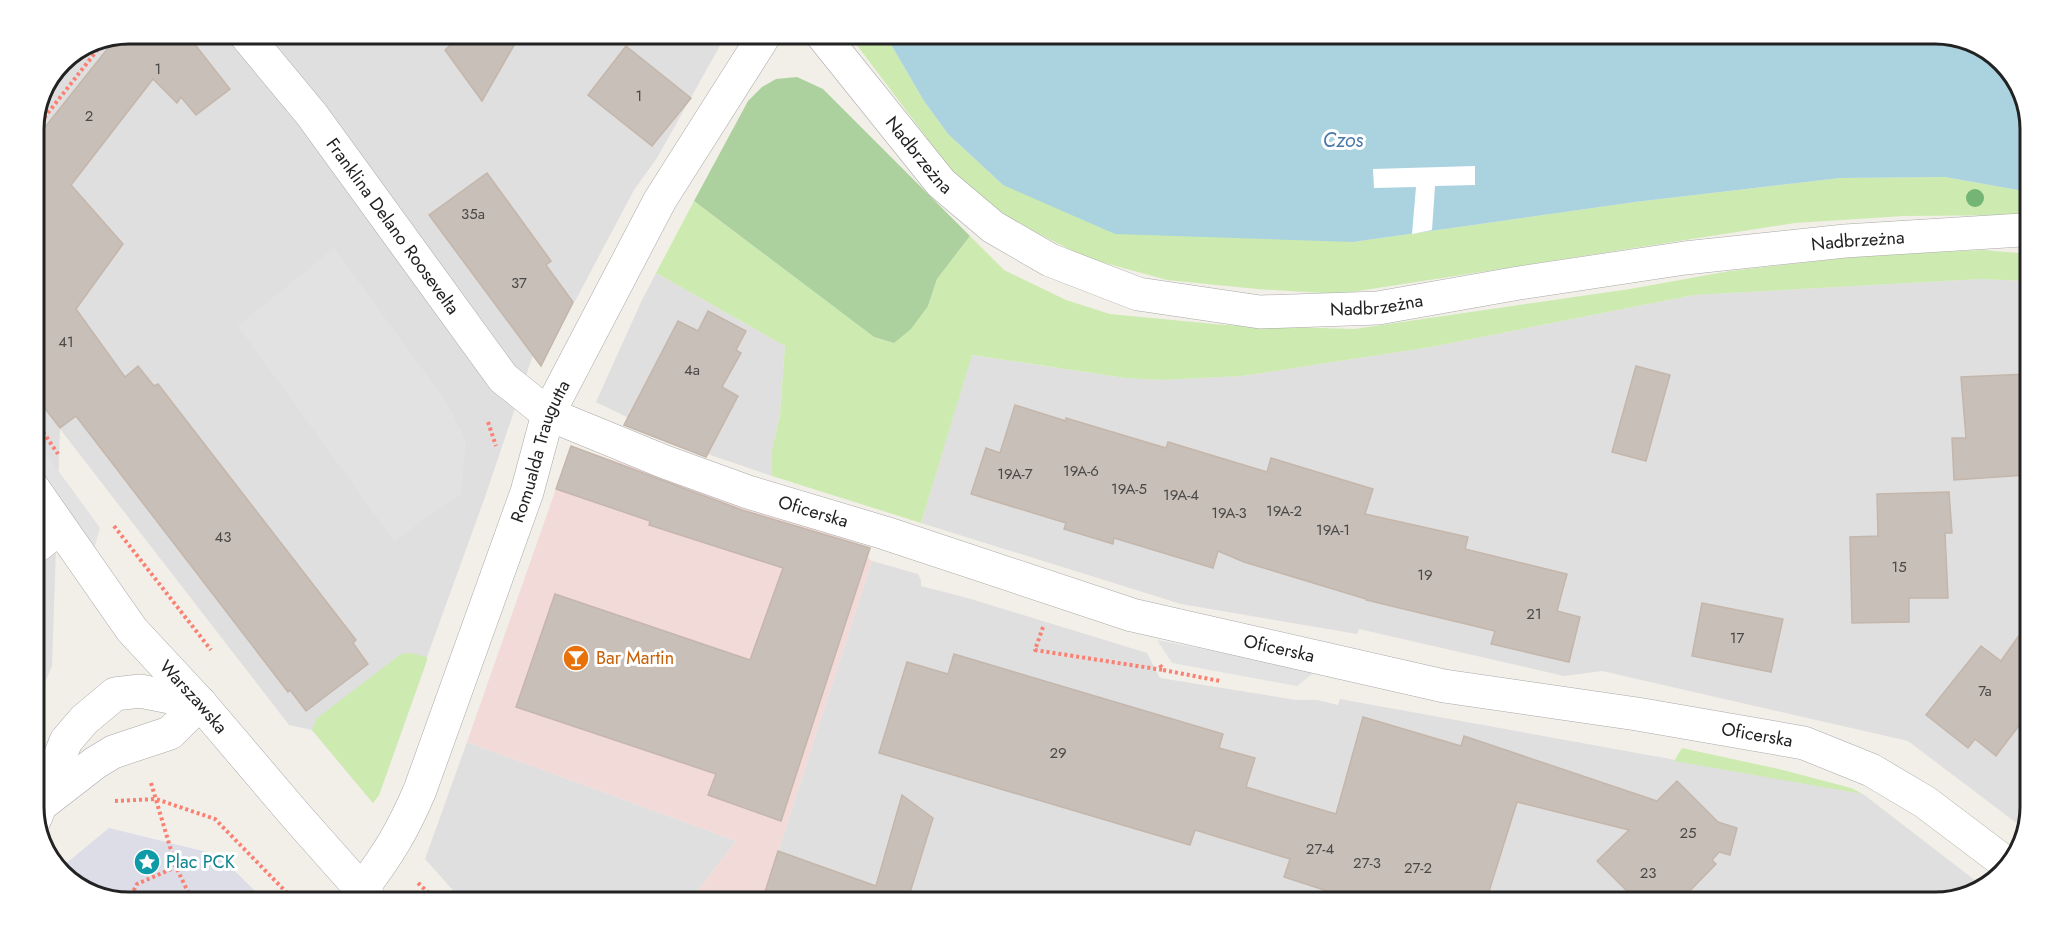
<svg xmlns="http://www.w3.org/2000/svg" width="2063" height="936" font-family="Jost,sans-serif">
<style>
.residential{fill:#e0dfdf}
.commercial{fill:#f2dad9}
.grass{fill:#cdebb0}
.forest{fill:#add19e}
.parking{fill:#e2e2e2}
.plaza{fill:#dddde8}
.water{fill:#aad3df}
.pier{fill:#fff}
.building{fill:#c7bfb8;stroke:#c4b6ab;stroke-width:1.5}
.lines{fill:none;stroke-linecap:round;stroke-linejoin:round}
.service-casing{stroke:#a9a9a9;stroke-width:21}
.minor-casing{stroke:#a9a9a9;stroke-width:34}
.path{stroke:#fa8072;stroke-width:4;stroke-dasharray:3 3;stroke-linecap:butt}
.service{stroke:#fff;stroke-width:20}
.minor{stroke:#fff;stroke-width:33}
.tree{fill:#74b475}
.labels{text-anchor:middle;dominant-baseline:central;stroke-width:6;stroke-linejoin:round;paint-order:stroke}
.number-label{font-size:15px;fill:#4b4948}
.street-label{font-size:18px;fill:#222;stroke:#fff}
.food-label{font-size:18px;fill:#c56008;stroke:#fff;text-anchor:start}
.culture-label{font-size:18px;fill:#0d838f;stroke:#fff;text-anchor:start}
.water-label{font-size:20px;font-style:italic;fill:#4a7aab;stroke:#fff}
.rim{fill:none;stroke:#222;stroke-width:3}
</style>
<rect width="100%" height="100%" fill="#f2efe9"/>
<!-- residential -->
<g class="residential">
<polygon points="128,33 726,35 657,158 634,190 547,354 533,355 485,497 427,657 427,660 379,795 373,803 312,730 289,725 60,429 52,666 33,712 33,123 61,61"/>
<polygon points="656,273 785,346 780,415 772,450 772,476 690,448 596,402 641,302"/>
<polygon points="1981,279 2028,281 2023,828 1908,741 1602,671 1564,676 1359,629 1357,634 1181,604 921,523 971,355 1125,378 1161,380 1242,376 1431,347 1694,295"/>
<polygon points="872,561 918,574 921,580 921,586 971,599 1147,653 1160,678 1296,700 1317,700 1338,705 1340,699 1863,794 1985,888 1935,903 763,898"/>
<polygon points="467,742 736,841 692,898 459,897 425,859"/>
</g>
<!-- commercial -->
<polygon class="commercial" points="571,446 870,547 867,557 872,561 763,898 692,898 736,841 467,742"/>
<!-- grass -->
<g class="grass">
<polygon points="850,36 886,36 924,101 948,134 1003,185 1353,242 1635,202 1840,178 1945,177 2029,192 2029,215 1904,216 1795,223 1339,294 1257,289 1167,280 1087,258 1013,221 954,174"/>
<polygon points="694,201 874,337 894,343 928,306 937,279 970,236 1004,270 1066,300 1110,314 1225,325 1354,329 1630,289 1730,271 1871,255 1984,250 2029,254 2028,281 1981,279 1694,295 1431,347 1242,376 1161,380 1125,378 972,355 921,523 772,476 772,450 780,415 785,346 656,273"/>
<polygon points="411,653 427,657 427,660 379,795 373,803 312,730 316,719 401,654"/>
<polygon points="1682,748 1783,770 1851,788 1863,794 1674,761"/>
</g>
<!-- forest -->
<polygon class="forest" points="797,77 823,89 970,236 937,279 928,306 911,329 894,343 874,337 694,201 748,101 762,87 776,79"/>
<!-- parking -->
<g class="parking">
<polygon points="334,248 447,403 466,441 461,494 394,541 238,326"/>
<polygon points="33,436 100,528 93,552 33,468"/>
<polygon points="1157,640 1316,671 1297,686 1172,663"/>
</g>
<!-- plaza -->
<polygon class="plaza" points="109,828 219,855 260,896 92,896 58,870"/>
<!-- water -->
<polygon class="water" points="886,36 1971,40 2014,75 2030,123 2029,192 1945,177 1840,178 1635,202 1353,242 1115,234 1003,185 948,134 924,101"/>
<!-- pier -->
<polygon class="pier" points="1475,166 1475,185 1435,186 1432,230 1412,234 1416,187 1374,188 1373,169"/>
<!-- building -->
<g class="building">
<polygon points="128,33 186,33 230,89 196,115 181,97 177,103 153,79 71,185 123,244 76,309 125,377 138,366 154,386 158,384 356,640 353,643 368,664 306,711 290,690 288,692 76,416 60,428 33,393 33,142 116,38"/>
<polygon points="462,34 520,35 482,101 445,50"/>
<polygon points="626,46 691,98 652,146 588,95"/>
<polygon points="487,173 551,261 546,265 573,302 541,366 429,215"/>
<polygon points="708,311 746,331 736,350 741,353 722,387 738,396 706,457 624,425 678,321 698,331"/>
<polygon points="1636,366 1670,375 1646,461 1612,452"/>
<polygon points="2027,374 2026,475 1954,480 1952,438 1966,438 1961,377"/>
<polygon points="1015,405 1066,421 1066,418 1166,448 1168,442 1267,472 1271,458 1373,489 1365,514 1468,537 1465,549 1567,574 1557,611 1580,617 1569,662 1491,644 1495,631 1366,600 1366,599 1244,562 1218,551 1213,568 1114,538 1113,544 1064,529 1066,523 971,494 986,448 1000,453"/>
<polygon points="571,446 742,510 870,548 781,821 708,795 716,774 516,707 555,594 750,660 783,568 649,525 650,521 556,489"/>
<polygon points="1949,492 1952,533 1945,533 1948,598 1909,598 1909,622 1852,623 1850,537 1878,536 1877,494"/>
<polygon points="1702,603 1783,619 1771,672 1692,656"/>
<polygon points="2025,627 2024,719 1996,756 1975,739 1968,748 1926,715 1981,646 2001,661"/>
<polygon points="954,654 1223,734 1219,748 1255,758 1246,787 1336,814 1363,717 1461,746 1464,736 1657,801 1677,781 1718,822 1737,828 1730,855 1719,852 1712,860 1716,864 1679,902 1638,902 1597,861 1629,830 1517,802 1486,901 1358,901 1284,877 1290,859 1195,830 1190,845 879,753 907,662 948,674"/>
<polygon points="902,795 933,818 908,899 763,898 778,851 876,886"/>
</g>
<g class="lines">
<defs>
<polyline id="service" points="33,557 64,533"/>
<g id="minor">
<path id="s1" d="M244,33L312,115L503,378L548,414L665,462L748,492L885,533L1132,615L1444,686L1637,714L1804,743L1871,770L1925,802L2007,864"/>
<path id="s2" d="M823,36L941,183L993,227L1050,260L1138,294L1260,312L1378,308L1519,283L1685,258L1845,241L2022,230L2029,232"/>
<path id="s3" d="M33,488L132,630L200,703L297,817L368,897"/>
<polyline points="42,804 95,763 113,752 170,733 200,703"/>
<polyline points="35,819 66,741 84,720 115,694 140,691 200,703"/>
<path id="s4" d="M361,890C388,855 403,830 420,790L527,492L548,414L660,200L764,36"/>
</g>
</defs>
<!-- service casing -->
<use href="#service" class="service-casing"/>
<!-- minor casing -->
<use href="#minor" class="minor-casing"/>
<!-- path -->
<g class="path">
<polyline points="33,132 102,44"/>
<polyline points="33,417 58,454"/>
<polyline points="488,422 496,446"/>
<polyline points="114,526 211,650"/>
<polyline points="1043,627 1035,650 1163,670"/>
<polyline points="1160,665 1163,670 1220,681"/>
<polyline points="151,783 176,867 190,896"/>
<polyline points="115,801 156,799 215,819 290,896"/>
<polyline points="52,864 59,855"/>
<polyline points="418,883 433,897"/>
<polyline points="131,896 137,884 176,867"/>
</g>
<!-- service -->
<use href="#service" class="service"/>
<!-- minor -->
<use href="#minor" class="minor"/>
</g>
<!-- trees -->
<circle class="tree" cx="1975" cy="198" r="9"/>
<!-- icons -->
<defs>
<symbol id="bar-disc" viewBox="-11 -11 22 22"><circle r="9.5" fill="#e8710a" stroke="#fff"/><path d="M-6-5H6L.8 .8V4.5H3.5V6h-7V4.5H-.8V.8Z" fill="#fff"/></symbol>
<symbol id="sight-disc" viewBox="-11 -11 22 22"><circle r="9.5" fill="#0f9aa8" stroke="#fff"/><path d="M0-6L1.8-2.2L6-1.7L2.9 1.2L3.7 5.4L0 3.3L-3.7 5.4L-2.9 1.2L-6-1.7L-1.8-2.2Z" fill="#fff"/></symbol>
</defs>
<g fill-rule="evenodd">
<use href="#bar-disc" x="561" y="643" width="30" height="30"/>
<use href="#sight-disc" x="132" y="847" width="30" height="30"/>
</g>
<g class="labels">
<!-- number labels -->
<g class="number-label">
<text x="158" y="69">1</text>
<text x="639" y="96">1</text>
<text x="89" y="116">2</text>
<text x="473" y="214">35a</text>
<text x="519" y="283">37</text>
<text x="66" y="342">41</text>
<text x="692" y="370">4a</text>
<text x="1081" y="471">19A-6</text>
<text x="1015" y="474">19A-7</text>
<text x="1129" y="489">19A-5</text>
<text x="1181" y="495">19A-4</text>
<text x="1284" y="511">19A-2</text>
<text x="1229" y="513">19A-3</text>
<text x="1333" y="530">19A-1</text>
<text x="223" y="537">43</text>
<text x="1899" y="567">15</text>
<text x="1425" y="575">19</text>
<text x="1534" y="614">21</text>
<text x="1737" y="638">17</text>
<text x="1985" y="691">7a</text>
<text x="1058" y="753">29</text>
<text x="1688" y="833">25</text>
<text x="1320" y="849">27-4</text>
<text x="1367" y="863">27-3</text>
<text x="1418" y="868">27-2</text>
<text x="1648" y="873">23</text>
</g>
<!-- street labels -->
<g class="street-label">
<text stroke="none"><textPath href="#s2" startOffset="153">Nadbrzeżna</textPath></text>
<text stroke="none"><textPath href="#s1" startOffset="244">Franklina Delano Roosevelta</textPath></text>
<text stroke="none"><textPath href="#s2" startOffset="1143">Nadbrzeżna</textPath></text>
<text stroke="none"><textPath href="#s2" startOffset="657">Nadbrzeżna</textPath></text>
<text stroke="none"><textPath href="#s4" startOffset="476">Romualda Traugutta</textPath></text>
<text stroke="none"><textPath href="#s1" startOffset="772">Oficerska</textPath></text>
<text stroke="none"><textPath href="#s1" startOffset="1258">Oficerska</textPath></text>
<text stroke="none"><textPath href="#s3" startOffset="264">Warszawska</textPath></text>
<text stroke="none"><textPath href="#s1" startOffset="1744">Oficerska</textPath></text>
</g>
<!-- food labels -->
<g class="food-label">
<text x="596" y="658">Bar Martin</text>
</g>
<!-- culture labels -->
<g class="culture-label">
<text x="166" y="862">Plac PCK</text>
</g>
<!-- water labels -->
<g class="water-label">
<text x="1343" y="140">Czos</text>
</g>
</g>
<!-- crop -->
<path d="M0 0H2063V936H0ZM129 44H1935A85 85 0 0 1 2020 129V807A85 85 0 0 1 1935 892H129A85 85 0 0 1 44 807V129A85 85 0 0 1 129 44Z" fill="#fff" fill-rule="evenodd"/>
<path class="rim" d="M129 44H1935A85 85 0 0 1 2020 129V807A85 85 0 0 1 1935 892H129A85 85 0 0 1 44 807V129A85 85 0 0 1 129 44Z"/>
</svg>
